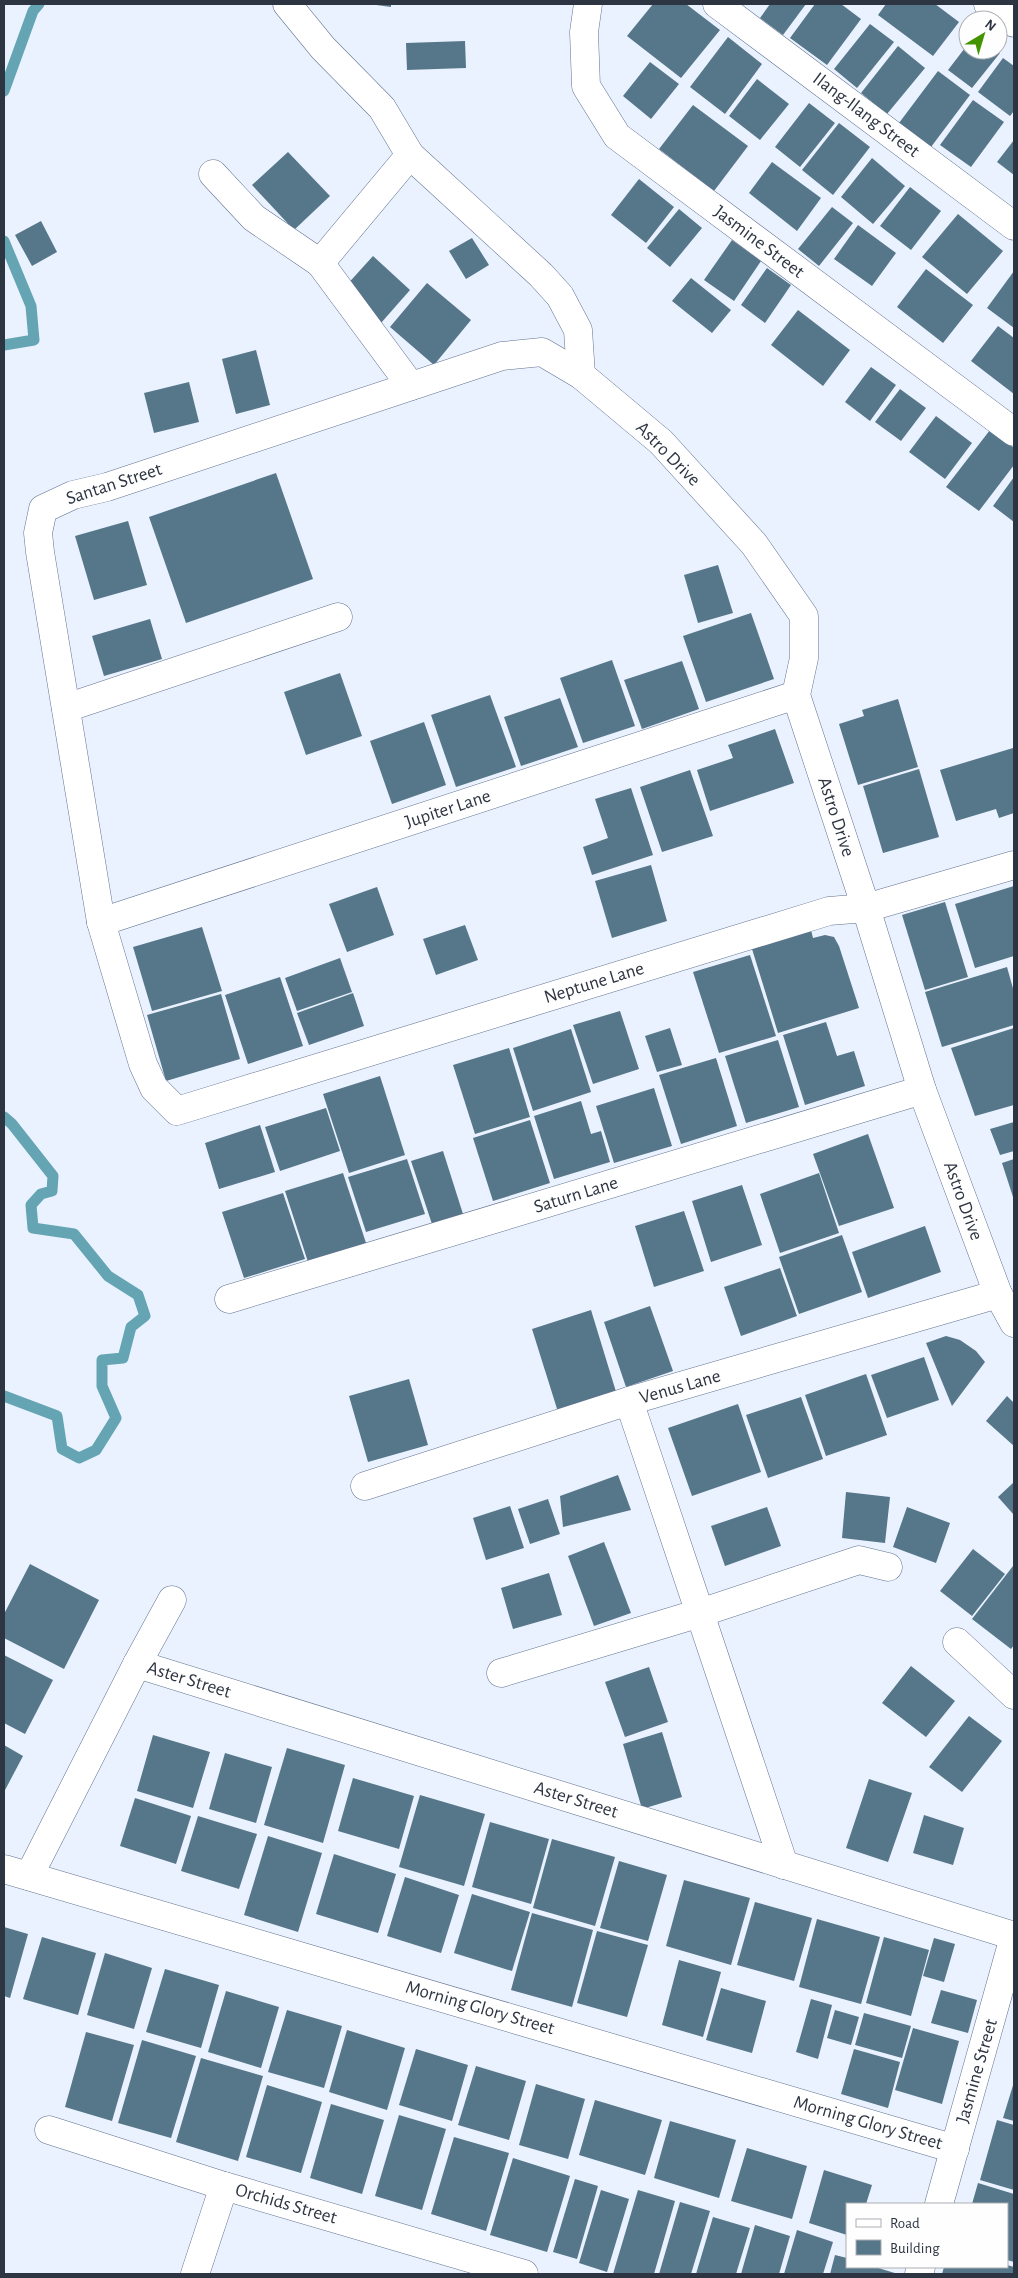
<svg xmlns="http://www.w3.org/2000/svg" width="1018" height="2278" font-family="'Alegreya Sans',sans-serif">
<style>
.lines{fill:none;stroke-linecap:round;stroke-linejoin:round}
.stream{stroke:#64a4b3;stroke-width:11}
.building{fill:#56768a}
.street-casing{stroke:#62728f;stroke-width:29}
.secondary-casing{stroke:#62728f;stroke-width:29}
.street{stroke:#fff;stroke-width:28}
.secondary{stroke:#fff;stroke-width:28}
.labels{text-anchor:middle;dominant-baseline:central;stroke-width:5;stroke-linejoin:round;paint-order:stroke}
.street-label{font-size:19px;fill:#2e3542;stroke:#fefefe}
</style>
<rect width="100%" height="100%" fill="#eaf2ff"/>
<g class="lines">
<!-- stream -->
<g class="stream">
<polyline points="4,91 33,11 39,4"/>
<polyline points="4,241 31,306 34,340 4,345"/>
<polyline points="4,1117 12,1124 53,1176 52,1191 41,1194 31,1205 33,1228 74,1234 108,1276 138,1295 145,1316 131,1327 123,1358 102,1360 102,1386 116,1418 96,1450 79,1458 62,1449 57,1416 4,1396"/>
</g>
</g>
<!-- building -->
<g class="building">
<polygon points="369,4 391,4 391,7"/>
<polygon points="653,4 686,4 720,30 681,78 627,36"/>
<polygon points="770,4 806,4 783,35 760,18"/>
<polygon points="815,4 841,4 861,19 827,65 790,38"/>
<polygon points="886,4 935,4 959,22 933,56 878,15"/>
<polygon points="870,24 894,42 857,88 834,69"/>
<polygon points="728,37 762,64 725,114 690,87"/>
<polygon points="465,41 466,68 407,70 406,43"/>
<polygon points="968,44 968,50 996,50 1000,53 972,88 948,70"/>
<polygon points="898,46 925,68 887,114 861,93"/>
<polygon points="1003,58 1014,66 1014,111 1010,116 978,92"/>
<polygon points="650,62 679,84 651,119 623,96"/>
<polygon points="938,71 970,95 931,147 899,123"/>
<polygon points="757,79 789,104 760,140 729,116"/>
<polygon points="973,100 1004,122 971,167 940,145"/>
<polygon points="809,103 835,123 800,167 775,147"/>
<polygon points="693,105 748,146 714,191 659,149"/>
<polygon points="839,123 870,147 833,195 802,170"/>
<polygon points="1014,140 1014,175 997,162"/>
<polygon points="288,152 330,196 294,230 252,185"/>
<polygon points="872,158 905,186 873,224 841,197"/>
<polygon points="772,162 821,198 797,231 749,193"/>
<polygon points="639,179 674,207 646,243 611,215"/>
<polygon points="910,187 941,211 911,250 880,226"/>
<polygon points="832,207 853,223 819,266 798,249"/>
<polygon points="679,209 702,228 670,267 647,248"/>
<polygon points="958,214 1003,251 967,294 922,257"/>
<polygon points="41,221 57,252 32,266 15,235"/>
<polygon points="858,225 896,253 872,286 834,259"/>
<polygon points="472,238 489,265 466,279 449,251"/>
<polygon points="732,240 761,261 734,301 704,280"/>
<polygon points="373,256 410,290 381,323 344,288"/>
<polygon points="767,268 791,285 765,323 741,305"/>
<polygon points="926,269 973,305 943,343 897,307"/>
<polygon points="1014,271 1014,328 987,308"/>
<polygon points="691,278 731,310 712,333 672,301"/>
<polygon points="427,283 471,320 434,365 390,327"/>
<polygon points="798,310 850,350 823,386 771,345"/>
<polygon points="998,326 1014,338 1014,394 971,361"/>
<polygon points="256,350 270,405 236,414 222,359"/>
<polygon points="871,367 896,385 870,421 845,402"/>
<polygon points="189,382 199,422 154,433 144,393"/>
<polygon points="900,389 926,408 901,441 875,422"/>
<polygon points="936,416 972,443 945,479 909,452"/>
<polygon points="990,430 1014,448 1014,465 979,511 946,487"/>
<polygon points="276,473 313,579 186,623 149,517"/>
<polygon points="1014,477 1014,522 993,506"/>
<polygon points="128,521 147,585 94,600 75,536"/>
<polygon points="718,565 733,613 698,623 684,575"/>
<polygon points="751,613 774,679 706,702 683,636"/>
<polygon points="150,619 162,659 104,676 92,636"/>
<polygon points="612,660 635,726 583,743 560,678"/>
<polygon points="682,661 699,709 642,729 624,680"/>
<polygon points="340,673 362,736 306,755 284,692"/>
<polygon points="490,695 516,767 456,787 431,715"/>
<polygon points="560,698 578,747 521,766 504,717"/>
<polygon points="898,699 918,767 858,785 839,724 864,716 862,710"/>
<polygon points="424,722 446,785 392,804 370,741"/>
<polygon points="775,729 794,783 710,811 697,770 733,758 728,745"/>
<polygon points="1013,748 1014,813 999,818 996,809 956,821 940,770"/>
<polygon points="919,769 939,837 883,853 863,786"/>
<polygon points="690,770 713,836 662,852 640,787"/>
<polygon points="631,788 653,855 592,875 583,847 608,838 595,799"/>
<polygon points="651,865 667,921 612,938 595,881"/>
<polygon points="1014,886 1014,956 975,968 955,904"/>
<polygon points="377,887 394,935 347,952 329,904"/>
<polygon points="945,902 968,977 925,990 902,915"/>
<polygon points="465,925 478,960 436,975 423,939"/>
<polygon points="202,927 222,991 152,1011 133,947"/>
<polygon points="811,930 813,938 825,935 834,937 839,946 859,1008 778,1033 752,949"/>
<polygon points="750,955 776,1036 719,1053 693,972"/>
<polygon points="340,958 352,992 297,1011 285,978"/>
<polygon points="1007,967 1014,992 1014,1025 942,1047 925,992"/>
<polygon points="280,977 303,1046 248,1064 225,995"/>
<polygon points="353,993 364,1026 309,1045 297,1013"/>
<polygon points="221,994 240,1059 166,1081 147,1015"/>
<polygon points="620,1011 639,1069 593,1084 573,1025"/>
<polygon points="826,1022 837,1056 854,1051 865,1086 805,1105 783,1035"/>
<polygon points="670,1028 682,1065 657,1072 645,1036"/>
<polygon points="1014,1028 1014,1105 975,1116 951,1048"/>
<polygon points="571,1029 591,1092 533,1111 513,1048"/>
<polygon points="778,1040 799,1107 746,1123 725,1056"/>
<polygon points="509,1048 530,1117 475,1134 453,1065"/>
<polygon points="716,1058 737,1126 681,1144 659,1075"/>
<polygon points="380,1076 405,1155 349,1173 323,1094"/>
<polygon points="654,1088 672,1146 614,1163 596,1106"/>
<polygon points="581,1101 591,1134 601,1131 610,1162 554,1179 534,1116"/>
<polygon points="326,1108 340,1151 280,1171 265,1127"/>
<polygon points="530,1120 550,1183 493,1201 473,1138"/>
<polygon points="1014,1122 1014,1151 1000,1155 990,1129"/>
<polygon points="260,1125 275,1172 219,1189 205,1143"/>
<polygon points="868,1134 894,1208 839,1226 813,1154"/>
<polygon points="443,1151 463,1214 432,1224 411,1161"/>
<polygon points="407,1159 425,1214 366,1232 348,1177"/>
<polygon points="1014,1159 1014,1200 1002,1163"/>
<polygon points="343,1173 367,1246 309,1265 285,1191"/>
<polygon points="819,1173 839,1233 780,1253 760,1194"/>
<polygon points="742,1185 762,1245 711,1262 692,1201"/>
<polygon points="283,1193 305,1259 244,1278 222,1212"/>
<polygon points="684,1211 704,1271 654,1287 635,1226"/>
<polygon points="925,1226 941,1272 868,1298 852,1252"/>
<polygon points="842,1235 862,1292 799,1314 779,1257"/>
<polygon points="780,1268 797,1316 741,1336 724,1287"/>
<polygon points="650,1306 673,1371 626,1387 604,1322"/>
<polygon points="591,1310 617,1395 558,1412 532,1329"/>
<polygon points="946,1336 960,1340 976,1351 985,1362 952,1406 926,1343"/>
<polygon points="924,1357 939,1400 887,1418 871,1375"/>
<polygon points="866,1374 887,1435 826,1456 805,1395"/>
<polygon points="409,1379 428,1445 368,1462 349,1396"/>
<polygon points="1007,1396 1014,1403 1014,1446 986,1421"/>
<polygon points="801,1397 823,1459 768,1478 746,1415"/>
<polygon points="738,1404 761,1472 692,1496 668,1428"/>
<polygon points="618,1475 631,1510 563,1527 560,1496"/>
<polygon points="1014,1482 1014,1515 998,1497"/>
<polygon points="846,1492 890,1497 885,1543 842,1538"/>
<polygon points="548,1499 560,1534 530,1544 518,1509"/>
<polygon points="510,1506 524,1548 486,1560 473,1518"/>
<polygon points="767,1507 781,1546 725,1566 711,1526"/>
<polygon points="907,1507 950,1523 936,1563 893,1547"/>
<polygon points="604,1542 631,1613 594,1626 568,1556"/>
<polygon points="973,1549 1005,1574 972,1616 940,1591"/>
<polygon points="30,1564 99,1600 64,1669 4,1638 4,1614"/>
<polygon points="1013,1566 1014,1645 1011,1649 972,1619"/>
<polygon points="549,1573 562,1615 513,1629 501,1588"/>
<polygon points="4,1655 53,1680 25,1734 4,1723"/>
<polygon points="911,1666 955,1701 926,1737 882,1703"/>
<polygon points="649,1667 668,1722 625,1737 605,1682"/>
<polygon points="969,1716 1002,1741 962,1792 929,1767"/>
<polygon points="662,1732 682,1797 642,1809 623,1744"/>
<polygon points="153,1735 210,1752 193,1808 137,1791"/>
<polygon points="4,1745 23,1756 4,1792"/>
<polygon points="287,1748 345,1765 323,1843 264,1825"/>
<polygon points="225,1753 272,1767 256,1823 209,1809"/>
<polygon points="353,1778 414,1796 399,1849 338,1831"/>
<polygon points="869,1779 912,1793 888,1862 846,1848"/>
<polygon points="420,1795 485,1814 464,1886 399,1867"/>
<polygon points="135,1798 191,1816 176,1864 120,1846"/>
<polygon points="924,1815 964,1828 953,1865 913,1853"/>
<polygon points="198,1816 257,1834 239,1889 181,1871"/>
<polygon points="490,1822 549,1839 531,1904 472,1887"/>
<polygon points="268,1836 322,1853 298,1932 244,1915"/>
<polygon points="552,1839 615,1857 595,1926 533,1908"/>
<polygon points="334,1854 396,1874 378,1933 316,1914"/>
<polygon points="619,1861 667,1875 648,1941 600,1928"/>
<polygon points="405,1877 459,1895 441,1953 387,1936"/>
<polygon points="684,1880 750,1898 731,1965 666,1946"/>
<polygon points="472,1894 530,1912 512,1971 454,1953"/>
<polygon points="755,1902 812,1918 794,1981 737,1965"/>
<polygon points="532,1913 593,1930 572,2007 511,1990"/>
<polygon points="817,1919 880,1937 861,2004 799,1987"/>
<polygon points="4,1927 28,1934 10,1998 4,1996"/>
<polygon points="597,1931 648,1945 627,2017 577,2003"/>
<polygon points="42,1937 96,1953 78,2015 23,1999"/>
<polygon points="884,1937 929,1950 911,2016 866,2003"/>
<polygon points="934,1938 955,1944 944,1982 923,1976"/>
<polygon points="105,1953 152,1968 134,2029 87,2015"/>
<polygon points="679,1960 721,1972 703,2037 662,2025"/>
<polygon points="165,1969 219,1985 201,2048 146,2032"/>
<polygon points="721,1988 766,2001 752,2053 706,2040"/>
<polygon points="941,1990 977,2000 968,2033 931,2023"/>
<polygon points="226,1991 279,2007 261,2068 208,2052"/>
<polygon points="811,1999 832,2005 818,2059 796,2052"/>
<polygon points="287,2010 342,2026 324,2088 268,2072"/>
<polygon points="835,2010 859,2017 851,2045 827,2038"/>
<polygon points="864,2013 911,2026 902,2058 855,2045"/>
<polygon points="913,2028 959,2041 942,2104 895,2090"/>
<polygon points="347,2030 405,2048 387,2110 329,2092"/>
<polygon points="86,2032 134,2045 112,2121 65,2107"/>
<polygon points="142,2040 196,2056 171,2138 118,2123"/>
<polygon points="416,2049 468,2065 452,2121 399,2105"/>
<polygon points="854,2049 900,2062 888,2108 841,2094"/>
<polygon points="201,2058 263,2076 238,2161 176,2142"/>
<polygon points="476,2066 526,2081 509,2140 458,2125"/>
<polygon points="1014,2082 1014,2121 1003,2118"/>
<polygon points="536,2084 585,2099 568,2159 519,2145"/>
<polygon points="267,2085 322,2102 301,2173 246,2157"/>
<polygon points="595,2100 662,2120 645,2175 579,2155"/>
<polygon points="331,2104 384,2120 362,2194 310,2178"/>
<polygon points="399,2115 446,2129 422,2210 375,2196"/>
<polygon points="997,2120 1014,2125 1014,2190 980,2180"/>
<polygon points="670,2121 736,2140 719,2198 654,2178"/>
<polygon points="454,2137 509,2153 486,2231 431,2214"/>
<polygon points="747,2148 807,2166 792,2219 731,2201"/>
<polygon points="513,2158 570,2176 547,2252 490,2235"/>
<polygon points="824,2170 872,2185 866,2204 847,2204 847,2235 809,2223"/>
<polygon points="575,2179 598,2186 577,2259 553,2252"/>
<polygon points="978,2183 1014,2194 1014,2262 1007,2260 1007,2204 972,2204"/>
<polygon points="601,2190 629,2199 607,2272 579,2263"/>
<polygon points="638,2190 675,2201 654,2274 613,2274"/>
<polygon points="680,2202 710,2211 691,2274 659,2274"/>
<polygon points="713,2217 750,2228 736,2274 696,2274"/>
<polygon points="755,2225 790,2236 779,2274 741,2274"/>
<polygon points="797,2230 833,2242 823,2274 784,2274"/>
<polygon points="835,2255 847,2258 847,2267 875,2267 898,2274 830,2274"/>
<polygon points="1007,2265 1014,2267 1014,2274 942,2274 944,2267"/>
</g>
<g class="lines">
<defs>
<g id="street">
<polyline points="287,4 323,48 382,108 410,155 320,263 411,386"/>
<polyline points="588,4 584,32 586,86 617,136 1014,432"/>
<polyline points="717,4 1014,226"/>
<polyline points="988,4 1014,23"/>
<polyline points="410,155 541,275 560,296 578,330 581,375"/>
<polyline points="213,174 254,218 320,263"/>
<polygon points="542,352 581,375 661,442 754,544 804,616 804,658 796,695 866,908 829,911 177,1111 154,1088 143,1064 101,922 40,552 38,533 43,509 73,495 107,487 502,356"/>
<polyline points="66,708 338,617"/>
<polyline points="101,922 796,695"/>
<polyline points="229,1299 922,1090"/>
<polyline points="629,1401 784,1865"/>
<polyline points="365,1486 629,1401 998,1294"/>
<polyline points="957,1642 1014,1695"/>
<polyline points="137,1664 1014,1936"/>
<polyline points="501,1673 700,1613 859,1560 888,1567"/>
<polyline points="4,1869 955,2149"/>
<polyline points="29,1876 137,1664 172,1600"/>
<polyline points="49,2130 224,2186 524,2274"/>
<polyline points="939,2204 1014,1937"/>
<polyline points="195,2274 224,2186"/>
<polyline points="919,2274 921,2267"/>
</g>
<polyline id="secondary" points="1014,865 866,908 922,1090 998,1294 1014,1323"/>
</defs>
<!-- street casing -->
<use href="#street" class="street-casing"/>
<!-- secondary casing -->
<use href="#secondary" class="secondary-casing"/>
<!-- street -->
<use href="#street" class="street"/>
<!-- secondary -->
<use href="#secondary" class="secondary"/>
</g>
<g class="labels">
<!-- street labels -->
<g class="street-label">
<text transform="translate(866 115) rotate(37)">Ilang-Ilang Street</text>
<text transform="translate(759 242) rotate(37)">Jasmine Street</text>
<text transform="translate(668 454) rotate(45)">Astro Drive</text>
<text transform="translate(114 484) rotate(-18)">Santan Street</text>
<text transform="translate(448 809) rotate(-18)">Jupiter Lane</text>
<text transform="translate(836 817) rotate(72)">Astro Drive</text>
<text transform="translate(594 983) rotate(-17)">Neptune Lane</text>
<text transform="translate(576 1195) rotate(-17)">Saturn Lane</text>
<text transform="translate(963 1201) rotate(70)">Astro Drive</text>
<text transform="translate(680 1387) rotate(-16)">Venus Lane</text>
<text transform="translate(189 1680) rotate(17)">Aster Street</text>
<text transform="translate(576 1800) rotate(17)">Aster Street</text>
<text transform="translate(480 2008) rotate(16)">Morning Glory Street</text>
<text transform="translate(977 2071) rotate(-74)">Jasmine Street</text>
<text transform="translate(868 2123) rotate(16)">Morning Glory Street</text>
<text transform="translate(286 2204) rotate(16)">Orchids Street</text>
</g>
</g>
<!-- border -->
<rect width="1018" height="2278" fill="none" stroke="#2e3542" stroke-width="10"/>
<!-- legend -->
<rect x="846" y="2203" width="162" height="65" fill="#fefefe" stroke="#abaeb3"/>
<rect x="856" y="2219" width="25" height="8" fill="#ffffff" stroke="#abaeb3"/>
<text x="890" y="2228" font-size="15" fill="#2e3542">Road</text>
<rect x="856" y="2240" width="25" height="15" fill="#56768a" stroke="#abaeb3"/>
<text x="890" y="2253" font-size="15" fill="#2e3542">Building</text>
<!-- north arrow -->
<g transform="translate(983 35) rotate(38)"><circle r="24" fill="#fefefe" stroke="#abaeb3"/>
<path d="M0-4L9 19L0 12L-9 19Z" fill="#429500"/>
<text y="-8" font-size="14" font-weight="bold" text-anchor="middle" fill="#2e3542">N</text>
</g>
</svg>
